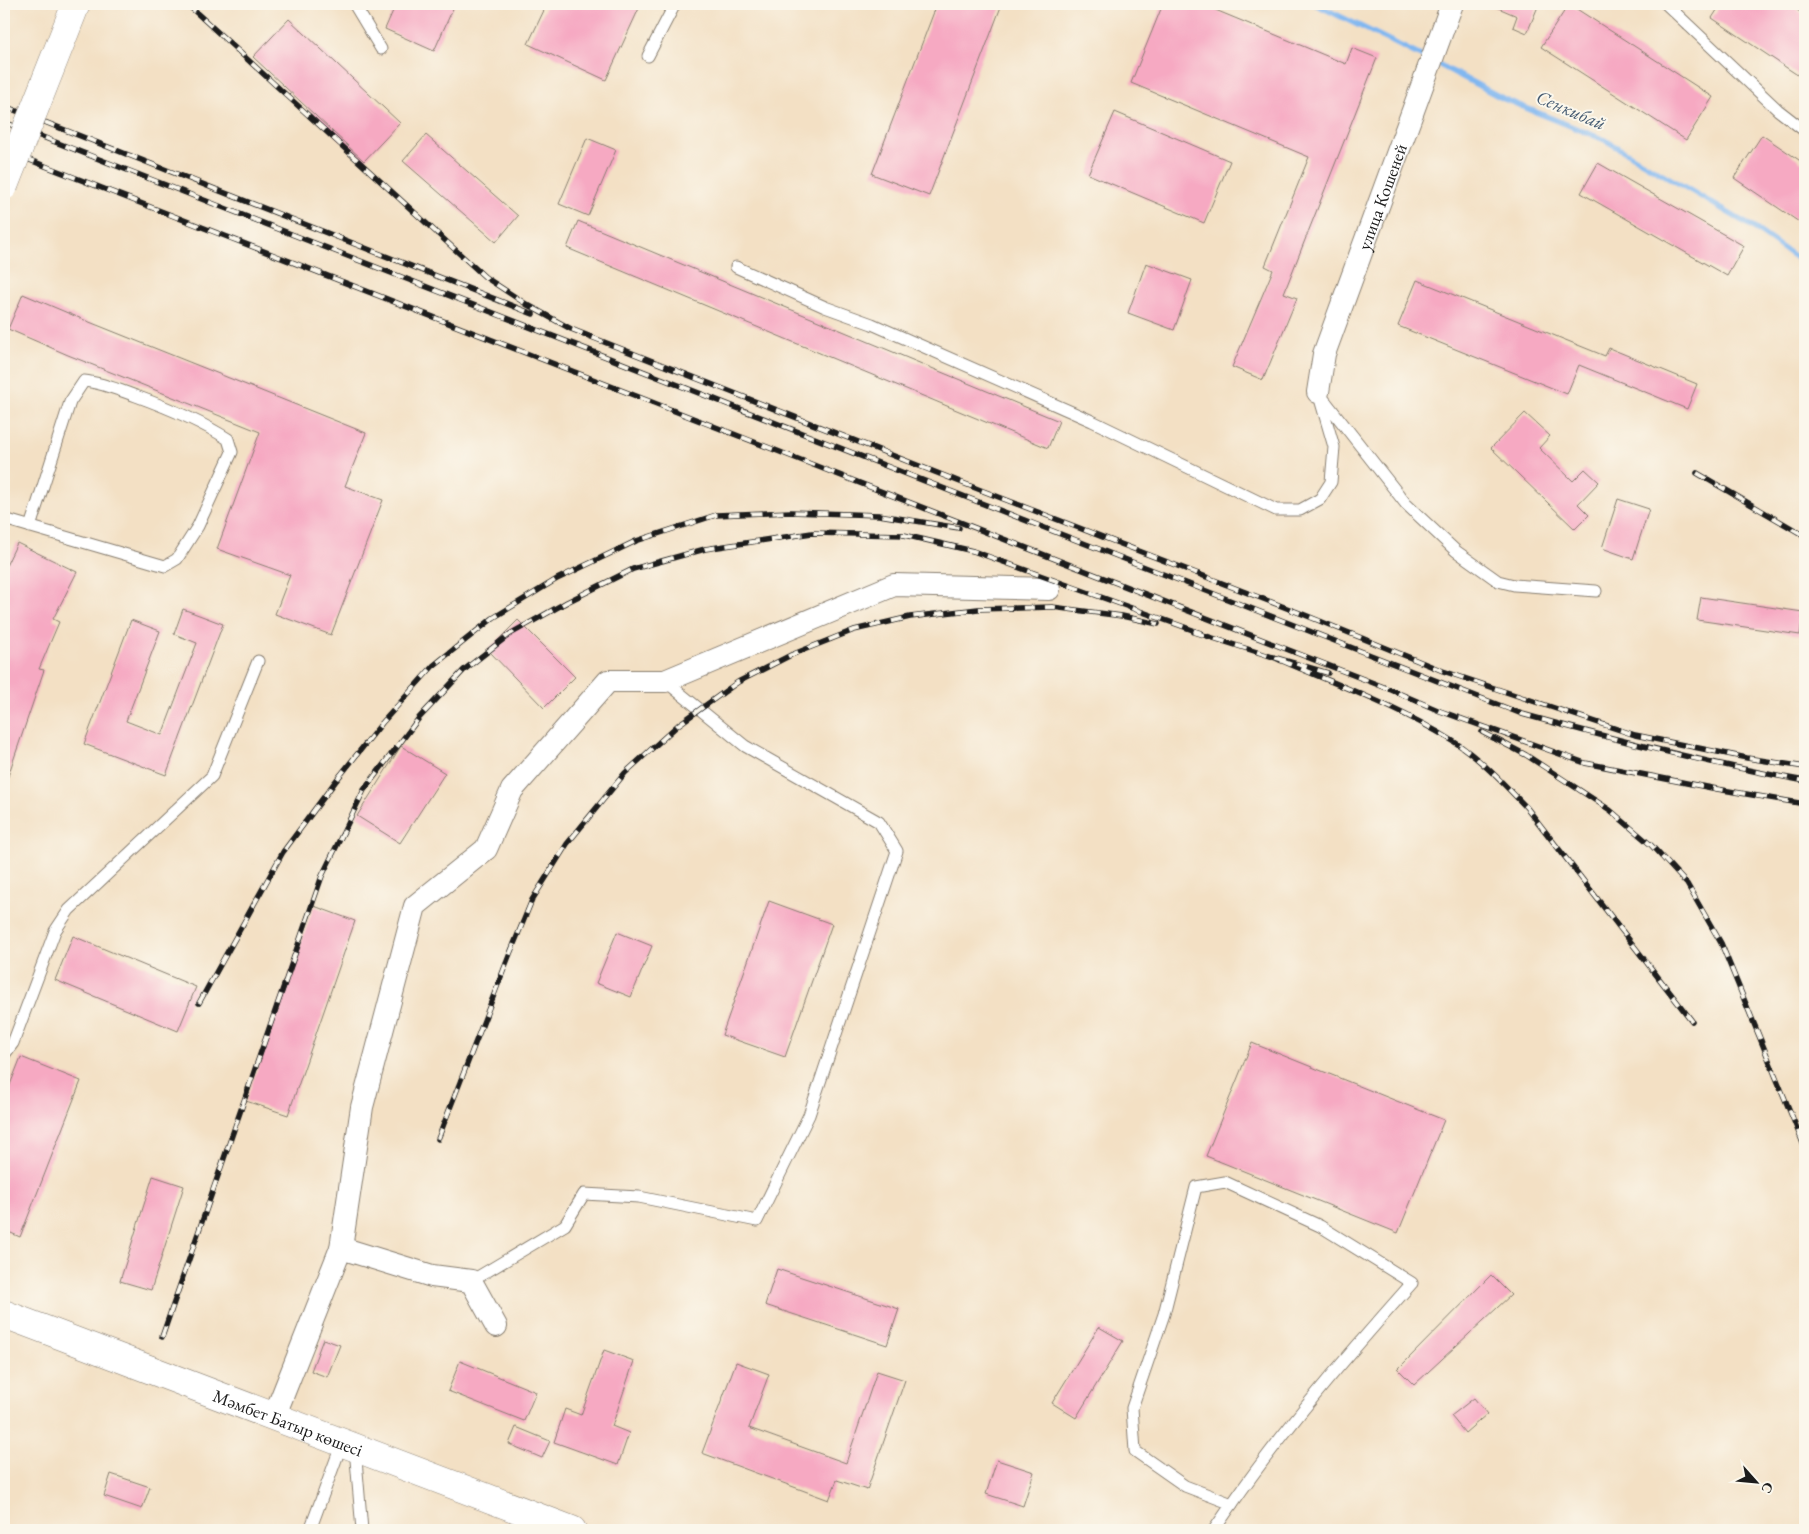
<svg xmlns="http://www.w3.org/2000/svg" width="1809" height="1534" font-family="'EB Garamond',serif">
<style>
.lines{fill:none;stroke-linecap:round;stroke-linejoin:round}
.stream{stroke:#81b7f0;stroke-width:5.5}
.building{fill:#f6a9c2}
.service-casing{stroke:#887e70;stroke-width:13}
.minor-casing{stroke:#887e70;stroke-width:24}
.secondary-casing{stroke:#887e70;stroke-width:29}
.service{stroke:#fff;stroke-width:11}
.minor{stroke:#fff;stroke-width:22}
.secondary{stroke:#fff;stroke-width:28}
.rail-casing{stroke:#1c1c1c;stroke-width:5.5}
.rail{stroke:#fbf7ec;stroke-width:4;stroke-dasharray:11;stroke-linecap:butt}
.primary-bridge-casing{stroke:#887e70;stroke-width:29;stroke-linecap:butt}
.primary-bridge{stroke:#fff;stroke-width:28}
.labels{text-anchor:middle;dominant-baseline:central;stroke-width:4;stroke-linejoin:round;paint-order:stroke}
.street-label{font-size:18px;fill:#1c1c1c;stroke:#fbf7ec}
.water-label{font-size:19px;font-style:italic;fill:#445a71;stroke:#fbf7ec}
</style>
<rect width="100%" height="100%" fill="#fbf7ec"/>
<filter id="ink" filterUnits="userSpaceOnUse"><feTurbulence type="fractalNoise" baseFrequency=".02" numOctaves="2"/><feDisplacementMap in="SourceGraphic" scale="10" xChannelSelector="R" yChannelSelector="G"/><feConvolveMatrix kernelMatrix="1 2 1 2 8 2 1 2 1" color-interpolation-filters="sRGB"/></filter>
<filter id="wash" filterUnits="userSpaceOnUse"><feTurbulence type="fractalNoise" baseFrequency=".0096" numOctaves="4" result="noise"/><feDisplacementMap in="SourceGraphic" scale="20" xChannelSelector="R" yChannelSelector="G"/><feGaussianBlur stdDeviation="1.12" result="paint"/><feColorMatrix in="noise" values="0 0 0 0 0 0 0 0 0 0 0 0 0 0 0 0 0 1.4 0 .05"/><feComposite in="paint" operator="in"/></filter>
<g filter="url(#wash)">
<rect width="100%" height="100%" fill="#f3e0c4"/>
<g class="lines">
<!-- stream -->
<g class="stream">
<polyline points="1315,4 1427,59"/>
<polyline points="1436,63 1504,99 1605,140 1754,228 1805,264"/>
</g>
</g>
<g id="blocks">
<!-- building -->
<g class="building">
<polygon points="396,4 455,4 434,51 385,29"/>
<polygon points="547,4 641,4 606,80 528,44"/>
<polygon points="937,4 1002,4 929,196 872,174"/>
<polygon points="1163,4 1201,4 1346,64 1352,48 1377,58 1284,293 1297,298 1263,380 1232,367 1273,270 1265,266 1309,157 1131,83"/>
<polygon points="1489,4 1539,4 1527,33 1513,27 1517,16"/>
<polygon points="1569,4 1713,97 1686,140 1541,47"/>
<polygon points="1721,4 1788,4 1805,15 1805,80 1712,18"/>
<polygon points="289,19 400,123 364,161 253,57"/>
<polygon points="1115,112 1230,161 1204,223 1088,174"/>
<polygon points="426,135 518,216 496,242 403,161"/>
<polygon points="1762,135 1805,164 1805,226 1734,178"/>
<polygon points="587,138 616,150 588,216 559,204"/>
<polygon points="1598,163 1744,246 1727,276 1581,193"/>
<polygon points="578,221 1059,421 1048,448 567,248"/>
<polygon points="1146,263 1192,280 1174,330 1128,313"/>
<polygon points="1417,280 1605,356 1609,348 1697,384 1687,409 1579,365 1567,394 1398,326"/>
<polygon points="23,294 82,319 366,433 345,486 383,500 331,635 275,614 290,575 217,549 260,432 68,355 8,329"/>
<polygon points="1525,413 1550,436 1539,448 1573,481 1585,469 1599,482 1578,504 1589,515 1575,529 1491,448"/>
<polygon points="1618,499 1649,509 1633,559 1602,548"/>
<polygon points="17,543 77,572 53,619 59,622 39,669 44,670 6,782 4,782 4,570"/>
<polygon points="1701,597 1803,612 1800,635 1697,620"/>
<polygon points="183,609 223,624 166,775 84,744 131,620 160,631 126,721 162,735 197,643 174,634"/>
<polygon points="518,620 575,677 544,708 488,650"/>
<polygon points="401,746 445,773 400,843 357,816"/>
<polygon points="769,901 832,924 785,1057 722,1035"/>
<polygon points="314,906 355,921 288,1115 246,1101"/>
<polygon points="617,932 652,946 631,997 596,983"/>
<polygon points="73,936 196,987 178,1031 55,980"/>
<polygon points="1252,1043 1444,1120 1398,1233 1206,1156"/>
<polygon points="21,1057 81,1081 20,1237 4,1230 4,1100"/>
<polygon points="153,1176 184,1186 151,1290 120,1281"/>
<polygon points="777,1269 899,1309 887,1345 765,1305"/>
<polygon points="1491,1275 1511,1295 1414,1385 1398,1369"/>
<polygon points="1099,1327 1123,1341 1076,1418 1052,1403"/>
<polygon points="323,1339 340,1345 327,1377 311,1371"/>
<polygon points="604,1350 634,1361 612,1426 629,1433 618,1465 554,1442 565,1409 581,1415"/>
<polygon points="460,1361 536,1392 524,1421 448,1391"/>
<polygon points="736,1362 769,1374 749,1428 846,1463 877,1371 905,1380 867,1490 837,1480 829,1500 702,1453"/>
<polygon points="1474,1398 1487,1414 1465,1433 1451,1416"/>
<polygon points="516,1427 550,1441 542,1458 509,1444"/>
<polygon points="997,1460 1034,1472 1023,1506 986,1494"/>
<polygon points="111,1474 150,1487 142,1509 104,1496"/>
</g>
</g>
</g>
<g filter="url(#ink)">
<use href="#blocks" fill-opacity="0" stroke="#887e70" stroke-width="1"/>
<g class="lines">
<defs>
<g id="service">
<polyline points="354,4 381,49"/>
<polyline points="1666,4 1778,110 1805,131"/>
<polyline points="648,56 675,4"/>
<polyline points="736,267 825,307 872,324 1092,421 1276,510 1300,510 1320,499 1331,482 1334,447 1318,392 1406,504 1456,551 1498,581 1514,585 1596,591"/>
<path d="M4,519L165,566L177,559L198,526L232,452L228,439C200,421 169,408 136,396C119,390 103,383 84,381L70,402L30,527"/>
<polyline points="4,1055 13,1043 55,931 69,910 212,776 258,661"/>
<path d="M1225,1182L1320,1226L1412,1283C1349,1354 1286,1426 1232,1504L1185,1486L1135,1451L1132,1408L1164,1314L1196,1187Z"/>
<polyline points="471,1281 565,1225 584,1194 639,1197 757,1221 809,1115 897,851 879,822 745,746 665,681"/>
<polyline points="355,1448 362,1530"/>
<polyline points="310,1530 342,1443"/>
<polyline points="1214,1530 1232,1504"/>
</g>
<g id="minor">
<path id="s1" d="M1318,392L1324,354L1452,4"/>
<polyline points="341,1248 362,1107 415,906 486,849 512,790 608,681 665,681 894,585 1049,589"/>
<polyline points="274,1417 341,1248 432,1276 471,1281 496,1326"/>
</g>
<g id="secondary">
<path id="s2" d="M4,1314L572,1530"/>
</g>
</defs>
<!-- service casing -->
<use href="#service" class="service-casing"/>
<!-- minor casing -->
<use href="#minor" class="minor-casing"/>
<!-- secondary casing -->
<use href="#secondary" class="secondary-casing"/>
<!-- service -->
<use href="#service" class="service"/>
<!-- minor -->
<use href="#minor" class="minor"/>
<!-- secondary -->
<use href="#secondary" class="secondary"/>
<defs>
<g id="rail">
<polyline points="187,4 485,277 526,304 571,329 978,489 1305,615 1443,671 1635,735 1747,758 1805,767"/>
<polyline points="1798,4 1805,9"/>
<polyline points="4,106 533,314"/>
<path d="M4,122L1522,714C1616,740 1709,764 1805,781"/>
<polyline points="4,150 1389,689 1440,711 1585,763 1717,789 1805,804"/>
<polyline points="1697,473 1805,536"/>
<polyline points="1194,632 1273,657"/>
<path d="M1328,673L1273,657C1333,683 1397,706 1453,741C1481,759 1504,784 1527,808L1692,1021"/>
<polyline points="1482,732 1526,755 1610,810 1651,845 1687,884 1721,943 1805,1148"/>
<polyline points="199,1003 283,852 335,782 382,723 433,666 493,618 557,579 636,541 716,515 790,512 879,515 959,528"/>
<polyline points="438,1139 509,956 532,900 567,844 625,773 678,725 738,682 791,655 854,630 910,617 978,609 1052,607 1122,616 1158,624"/>
<polyline points="162,1337 322,876 364,790 419,718 464,670 510,634 567,602 633,569 705,549 812,533 904,535 973,551 1201,633"/>
</g>
</defs>
<!-- rail casing -->
<use href="#rail" class="rail-casing"/>
<!-- rail -->
<use href="#rail" class="rail"/>
<defs>
<polyline id="primary-bridge" points="4,186 76,4"/>
</defs>
<!-- primary-bridge casing -->
<use href="#primary-bridge" class="primary-bridge-casing"/>
<!-- primary-bridge -->
<use href="#primary-bridge" class="primary-bridge"/>
</g>
</g>
<g class="labels">
<!-- street labels -->
<g class="street-label">
<text stroke="none"><textPath href="#s1" startOffset="206">улица Кошеней</textPath></text>
<text stroke="none"><textPath href="#s2" startOffset="304">Мәмбет Батыр көшесі</textPath></text>
</g>
<!-- water labels -->
<g class="water-label">
<text transform="translate(1571 110) rotate(23)">Сенкибай</text>
</g>
</g>
<!-- margin -->
<rect width="1809" height="1534" fill="none" stroke="#fbf7ec" stroke-width="20"/>
<!-- north arrow -->
<g transform="translate(1756 1482) rotate(117)" stroke="#fbf7ec" stroke-width="4" paint-order="stroke">
<path d="M0-4L9 19L0 12L-9 19Z" fill="#1c1c1c"/>
<text y="-8" font-size="14" font-weight="bold" text-anchor="middle" fill="#1c1c1c">С</text>
</g>
</svg>
